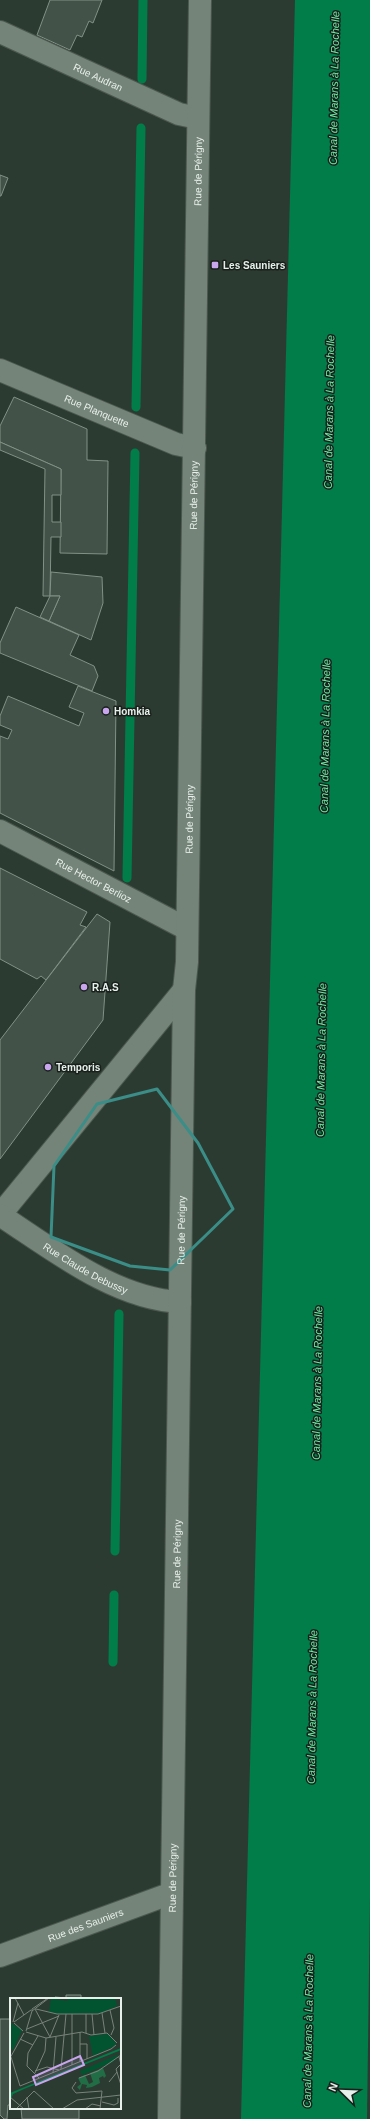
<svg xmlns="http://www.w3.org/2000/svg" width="370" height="2119" font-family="Arial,sans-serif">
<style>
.water{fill:#017d49}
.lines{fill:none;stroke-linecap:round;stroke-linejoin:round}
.stream{stroke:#017d49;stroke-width:9}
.building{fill:#435248;stroke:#819186}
.street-casing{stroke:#4b584f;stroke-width:24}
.secondary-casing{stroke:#4b584f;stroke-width:24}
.street{stroke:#748479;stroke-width:22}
.secondary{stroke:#748479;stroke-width:22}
.marked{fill:none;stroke:#3a8e87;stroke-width:3;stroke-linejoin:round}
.poi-dot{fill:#c9a5ee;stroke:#19201c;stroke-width:1.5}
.labels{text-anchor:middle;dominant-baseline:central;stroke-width:3;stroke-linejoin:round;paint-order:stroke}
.street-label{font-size:10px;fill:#e7f0ea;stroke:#19201c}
.poi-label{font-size:10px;font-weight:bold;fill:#e7f0ea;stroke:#19201c;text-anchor:start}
.water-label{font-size:11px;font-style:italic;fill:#6ceea5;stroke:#19201c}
.inset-road{fill:none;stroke:#77837b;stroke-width:1}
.view{fill:#c9a5ee;fill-opacity:0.15;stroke:#c9a5ee;stroke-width:2}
.inset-edge{fill:none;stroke:#e7f0ea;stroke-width:2}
</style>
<rect width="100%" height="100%" fill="#2c3b31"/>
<!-- water -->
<polygon class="water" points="295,0 370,0 370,1897 367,2119 241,2119"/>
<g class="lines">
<!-- stream -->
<g class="stream">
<polyline points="142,79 143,0"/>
<polyline points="136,407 141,128"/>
<polyline points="127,878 135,453"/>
<polyline points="115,1551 119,1314"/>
<polyline points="113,1662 114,1595"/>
</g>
</g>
<!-- building -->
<g class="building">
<polygon points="50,0 102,0 93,23 89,21 82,37 77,35 70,50 37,35"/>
<polygon points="0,175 8,178 1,196 0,196"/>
<polygon points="14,397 87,429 87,460 108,461 107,554 60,553 61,469 0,442 0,426"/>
<polygon points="0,442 61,469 61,495 52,495 52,522 61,522 61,537 51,537 50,596 43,596 45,469 0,450"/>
<polygon points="51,572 102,577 103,603 91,640 49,621 60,596 50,596"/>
<polygon points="50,596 60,596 49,621 40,617"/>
<polygon points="16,607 79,635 70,655 94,666 98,676 92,691 0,653 0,643"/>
<polygon points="78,686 116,701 114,871 0,813 0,736 8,739 12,730 0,725 0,716 8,696 79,726 84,713 69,707"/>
<polygon points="0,868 87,912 80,925 86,927 46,980 41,976 37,979 0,959"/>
<polygon points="97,914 110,922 103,1020 0,1159 0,1040"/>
<polygon points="66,1995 81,1995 81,1999 55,1999 55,1997 66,1998"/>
<polygon points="0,2019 11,2019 11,2105 8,2105 7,2119 4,2119 0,2115"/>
<polygon points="21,2108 79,2108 79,2119 22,2119"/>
</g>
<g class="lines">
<defs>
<g id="street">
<path id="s1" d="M0,32L179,114L198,118"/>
<path id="s2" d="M0,370L176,444L195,448"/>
<path id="s3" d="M0,831L187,929"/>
<polyline points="0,1215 184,990"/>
<path id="s4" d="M0,1215C52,1249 115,1299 180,1302"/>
<path id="s5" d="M0,1956L172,1893"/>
</g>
<g id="secondary">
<path id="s6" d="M169,2119L184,990L187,962L200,0"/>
</g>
</defs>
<!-- street casing -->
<use href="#street" class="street-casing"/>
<!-- secondary casing -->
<use href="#secondary" class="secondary-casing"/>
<!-- street -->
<use href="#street" class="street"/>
<!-- secondary -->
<use href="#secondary" class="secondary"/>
</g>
<!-- marked area -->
<path class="marked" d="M157,1089L198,1143L233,1209L170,1270L130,1266L51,1237L54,1166L97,1104Z"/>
<!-- markers -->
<g class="poi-dot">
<rect x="211" y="261" width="8" height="8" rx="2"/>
<circle cx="106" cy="711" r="4"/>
<circle cx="84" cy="987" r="4"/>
<circle cx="48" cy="1067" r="4"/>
</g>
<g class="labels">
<!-- street labels -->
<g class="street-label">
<text stroke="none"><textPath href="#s1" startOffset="108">Rue Audran</textPath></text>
<text stroke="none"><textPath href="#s6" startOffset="1948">Rue de Périgny</textPath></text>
<text stroke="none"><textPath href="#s2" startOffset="105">Rue Planquette</textPath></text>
<text stroke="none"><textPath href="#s6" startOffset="1624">Rue de Périgny</textPath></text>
<text stroke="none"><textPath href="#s6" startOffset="1300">Rue de Périgny</textPath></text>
<text stroke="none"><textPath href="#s3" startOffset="106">Rue Hector Berlioz</textPath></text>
<text stroke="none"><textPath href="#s6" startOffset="889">Rue de Périgny</textPath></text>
<text stroke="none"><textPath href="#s4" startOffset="101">Rue Claude Debussy</textPath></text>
<text stroke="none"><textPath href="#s6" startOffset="565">Rue de Périgny</textPath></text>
<text stroke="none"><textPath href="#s6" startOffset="241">Rue de Périgny</textPath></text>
<text stroke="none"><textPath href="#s5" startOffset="91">Rue des Sauniers</textPath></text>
</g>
<!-- poi labels -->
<g class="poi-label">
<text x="223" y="265">Les Sauniers</text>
<text x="114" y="711">Homkia</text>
<text x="92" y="987">R.A.S</text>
<text x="56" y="1067">Temporis</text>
</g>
<!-- water labels -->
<g class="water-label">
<text transform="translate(334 88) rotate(-89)">Canal de Marans à La Rochelle</text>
<text transform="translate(329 412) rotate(-89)">Canal de Marans à La Rochelle</text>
<text transform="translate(325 736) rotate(-89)">Canal de Marans à La Rochelle</text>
<text transform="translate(321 1060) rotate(-89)">Canal de Marans à La Rochelle</text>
<text transform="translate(317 1383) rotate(-89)">Canal de Marans à La Rochelle</text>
<text transform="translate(312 1707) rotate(-89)">Canal de Marans à La Rochelle</text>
<text transform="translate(308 2031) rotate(-89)">Canal de Marans à La Rochelle</text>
</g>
</g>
<!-- overview -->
<g transform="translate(10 1998)">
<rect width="111" height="111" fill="#2c3b31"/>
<path d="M41,0L57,3L58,0H105L107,8L91,15L50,16L39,14ZM1,25L12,32L3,52L0,49ZM98,36L106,45L105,48L83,58L79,38ZM109,56L103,64L72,77L70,73Z" fill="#025430"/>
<path d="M93,70L96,78L94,80L93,78L89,80L90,85L82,89L76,90L77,87L72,86L70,92L67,89L71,86L68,80L75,77L79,86L83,84L80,75Z" fill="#216e46"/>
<path d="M111,50V52L14,91L3,96L0,104V95Z" fill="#017d49"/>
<path class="inset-road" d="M5,0L14,17M38,0L22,11V13L39,0M25,11L40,39M26,11L47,16H88L111,8M100,12L104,30L101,37M92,15L95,35M62,16V67M82,16L84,37M3,24L8,5M4,24L21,12M4,25L13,33M17,31L49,18M16,33L22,13M16,34L36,40L72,34L81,37L97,35L107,45M76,35V16M28,38L18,55L17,68L29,80M40,39L49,17M10,41L23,47M70,46H77V61M1,59L10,88L101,51L106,47M109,59L111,66L106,71L111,87M0,60L14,35M70,64V34M51,71L56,16M25,73L37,69L49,72M25,75L35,53L36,40M43,75L46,39M69,80L88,73L111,57M66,84L62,90L66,95L92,93L90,111M99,84L107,74M0,99L14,111M17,99L19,111M92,104L104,107L108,105V100M6,111L24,93L44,111M52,111L67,102L111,97M67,111H75L82,106L91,108"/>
<path class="view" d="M70,58L74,67L26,87L23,79Z"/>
<rect width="111" height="111" class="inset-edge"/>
</g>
<!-- north arrow -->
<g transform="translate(342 2091) rotate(293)" stroke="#19201c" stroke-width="3" paint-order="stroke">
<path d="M0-3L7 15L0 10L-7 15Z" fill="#e7f0ea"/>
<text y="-6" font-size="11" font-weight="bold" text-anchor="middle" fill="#e7f0ea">N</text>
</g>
</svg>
